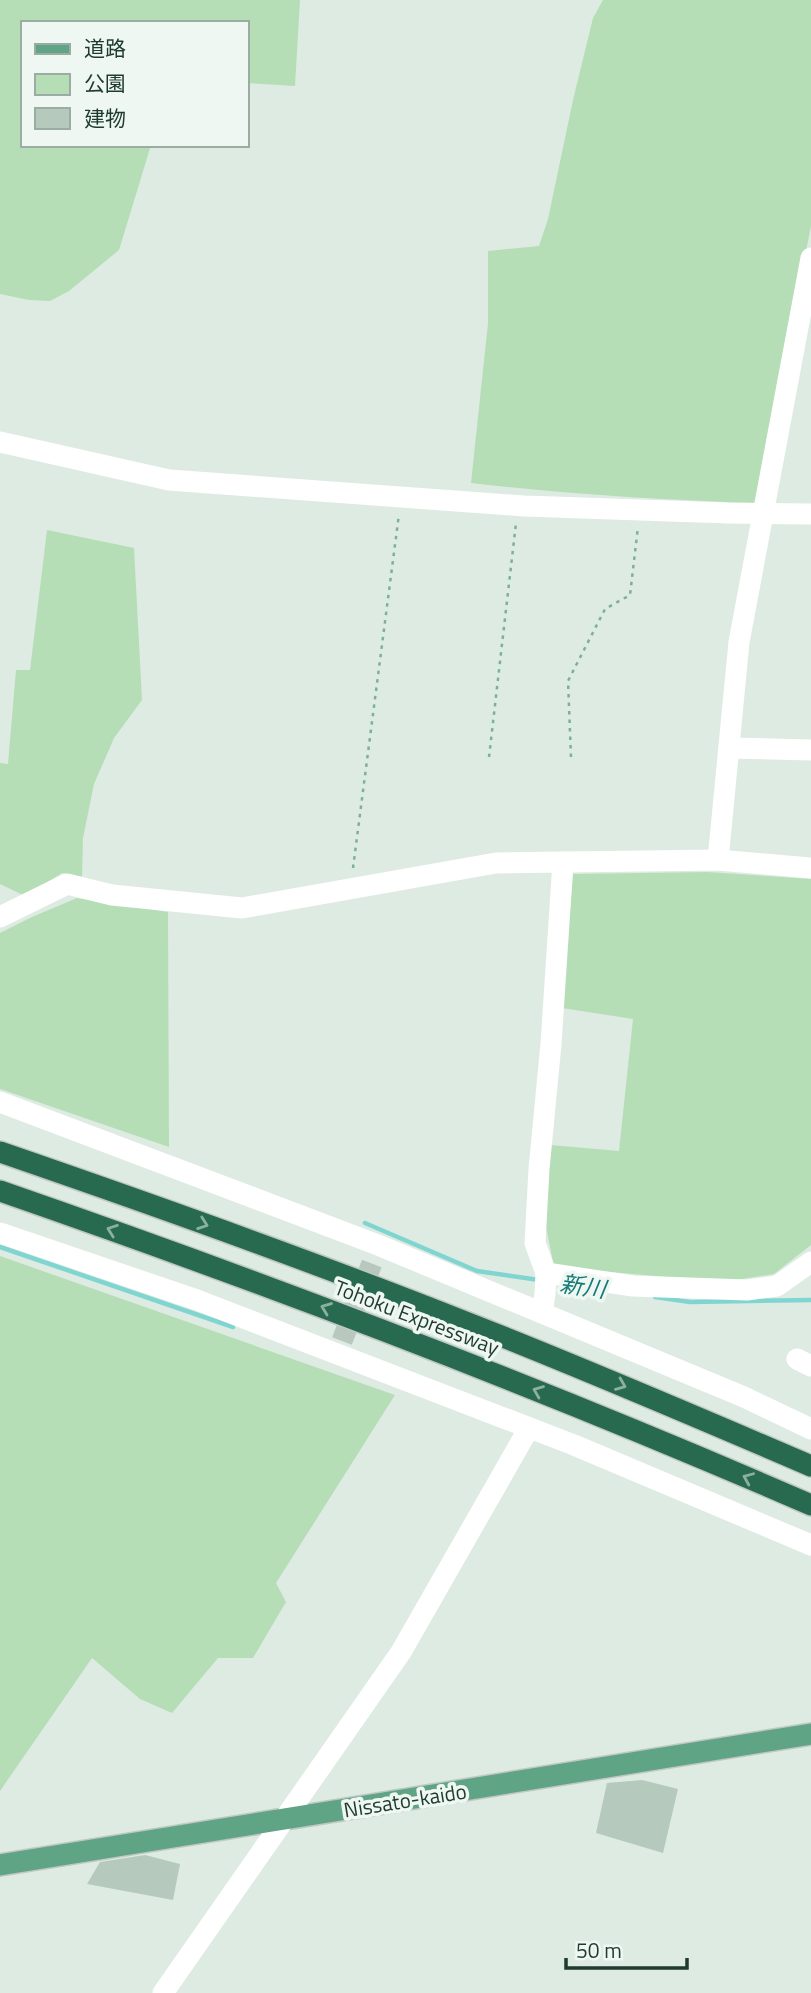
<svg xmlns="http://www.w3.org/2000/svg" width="811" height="1993" font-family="'Titillium Web','Noto Sans JP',sans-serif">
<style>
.green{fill:#b5deb7}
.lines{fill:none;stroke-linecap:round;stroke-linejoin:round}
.stream{stroke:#81d5d0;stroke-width:4.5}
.building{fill:#b6c9bd}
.minor-tunnel{stroke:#b8c8be;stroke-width:21;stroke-dasharray:21 10;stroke-linecap:butt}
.major-casing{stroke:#c0c8c4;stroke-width:24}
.highway-casing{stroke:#c0c8c4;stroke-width:24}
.path{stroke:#7cb195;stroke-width:2.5;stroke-dasharray:3.5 5;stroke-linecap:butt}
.minor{stroke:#fff;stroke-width:21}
.major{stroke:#5fa484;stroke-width:21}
.highway{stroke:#286a4f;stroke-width:21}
.oneway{stroke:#8bb0a0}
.labels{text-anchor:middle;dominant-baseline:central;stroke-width:7;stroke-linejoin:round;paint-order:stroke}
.street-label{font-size:21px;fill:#1e3b2d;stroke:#eef7f1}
.water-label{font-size:23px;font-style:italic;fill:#157b77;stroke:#eef7f1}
</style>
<rect width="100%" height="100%" fill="#deebe2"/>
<!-- green -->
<g class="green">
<polygon points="0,0 300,0 295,86 247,83 247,23 23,23 23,145 151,145 119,250 69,291 50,301 29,300 0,294"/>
<path d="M603,0H811V226L756,503C661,500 566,494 471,483L488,323V251L539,246L548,219L573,100L593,18Z"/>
<polygon points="47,530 134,548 142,700 114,738 94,784 83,838 82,877 62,873 25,896 0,884 0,763 8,764 16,670 30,670"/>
<polygon points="707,872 811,879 811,1245 774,1274 723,1282 554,1267 540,1197 551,1145 619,1151 633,1019 562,1008 573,874"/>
<polygon points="77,898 168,912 169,1147 0,1089 0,933 32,917"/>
<polygon points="0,1256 395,1395 276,1583 286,1602 253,1658 218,1658 172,1713 140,1699 92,1658 0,1791"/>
</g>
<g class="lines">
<!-- stream -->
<g class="stream">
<polyline points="365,1223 477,1271 539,1280"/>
<polyline points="0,1247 233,1327"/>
<polyline points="655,1297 690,1302 811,1300"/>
</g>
</g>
<!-- building -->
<g class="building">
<polygon points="642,1780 678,1789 663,1853 596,1833 607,1783"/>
<polygon points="145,1855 180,1864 173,1900 87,1884 100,1862"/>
</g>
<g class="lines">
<!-- minor-tunnel -->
<polyline class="minor-tunnel" points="342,1341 372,1263"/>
<defs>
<polyline id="major" points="0,1865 811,1734"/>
<g id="highway">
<path d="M0,1152C157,1206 314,1262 468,1323C583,1368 697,1417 811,1466"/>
<path d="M0,1191C274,1286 545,1389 811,1505"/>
</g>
</defs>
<!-- major casing -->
<use href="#major" class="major-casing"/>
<!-- highway casing -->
<use href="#highway" class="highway-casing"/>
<!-- path -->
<g class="path">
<polyline points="489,757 516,523"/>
<polyline points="571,757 568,681 605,609 630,595 638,527"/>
<polyline points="353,868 399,514"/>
</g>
<!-- minor -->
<g class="minor">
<polyline points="0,442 169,480 524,506 728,513 811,514"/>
<polyline points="729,748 811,750"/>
<polyline points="718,860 739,642 811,258"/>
<polyline points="0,917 67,884 112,895 242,908 496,863 718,860 811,868"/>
<polyline points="0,1102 378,1245 744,1397 811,1429"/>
<polyline points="0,1233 197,1300 574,1445 811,1545"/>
<polyline points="546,1273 633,1286 747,1290 777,1286 811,1262"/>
<polyline points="542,1313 545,1294 546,1273 535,1243 539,1169 551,1044 563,862"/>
<polyline points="797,1359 811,1366"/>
<polyline points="163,1993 401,1652 529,1428"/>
</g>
<!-- major -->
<use href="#major" class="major"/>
<!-- highway -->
<use href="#highway" class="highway"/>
</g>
<!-- one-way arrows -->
<defs><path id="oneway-chevron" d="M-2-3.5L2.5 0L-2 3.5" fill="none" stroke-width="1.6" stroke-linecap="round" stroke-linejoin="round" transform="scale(1.75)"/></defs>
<g class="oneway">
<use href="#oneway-chevron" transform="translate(203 1224) rotate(20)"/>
<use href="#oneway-chevron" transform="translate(112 1230) rotate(-160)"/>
<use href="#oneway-chevron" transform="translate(326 1308) rotate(-159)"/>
<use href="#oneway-chevron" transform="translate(621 1385) rotate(22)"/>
<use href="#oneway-chevron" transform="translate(538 1391) rotate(-158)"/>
<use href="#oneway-chevron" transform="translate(748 1478) rotate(-157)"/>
</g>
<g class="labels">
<!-- street labels -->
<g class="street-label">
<text transform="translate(417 1317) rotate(21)">Tohoku Expressway</text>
<text transform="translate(405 1800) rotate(-9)">Nissato-kaido</text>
</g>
<!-- water labels -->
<g class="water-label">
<text transform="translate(583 1286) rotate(8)">新川</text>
</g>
</g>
<!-- legend -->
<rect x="21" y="21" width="228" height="126" fill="#eef7f1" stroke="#9baca3" stroke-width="2"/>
<rect x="35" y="44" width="35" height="10" fill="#5fa484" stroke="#9baca3" stroke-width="2"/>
<text x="84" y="56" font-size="21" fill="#1e3b2d">道路</text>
<rect x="35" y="74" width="35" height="21" fill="#b5deb7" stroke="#9baca3" stroke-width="2"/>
<text x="84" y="91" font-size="21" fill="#1e3b2d">公園</text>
<rect x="35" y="108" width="35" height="21" fill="#b6c9bd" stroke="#9baca3" stroke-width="2"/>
<text x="84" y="126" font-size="21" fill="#1e3b2d">建物</text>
<!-- scale -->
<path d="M566 1958v10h121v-10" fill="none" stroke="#1e3b2d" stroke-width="3.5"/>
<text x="576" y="1958" font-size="21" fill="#1e3b2d" stroke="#eef7f1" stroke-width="5" paint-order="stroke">50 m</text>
</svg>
